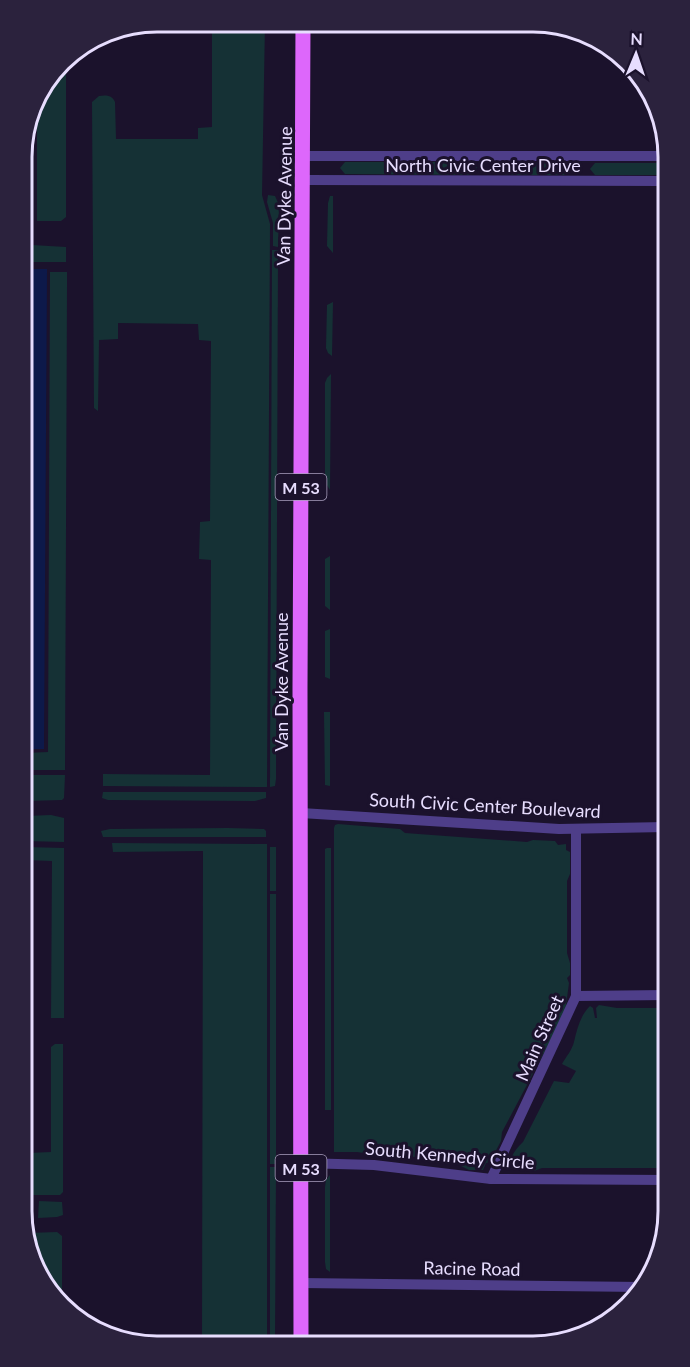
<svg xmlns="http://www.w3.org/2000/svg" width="690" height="1367" font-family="Lato,sans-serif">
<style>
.green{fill:#153135}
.water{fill:#0d194a}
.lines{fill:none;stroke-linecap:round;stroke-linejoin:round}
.minor{stroke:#4e3e89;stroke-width:10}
.primary{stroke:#dd67fb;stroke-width:15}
.labels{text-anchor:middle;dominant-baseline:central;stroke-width:6;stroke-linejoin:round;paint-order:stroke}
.shield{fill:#1b122c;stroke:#aaa0bf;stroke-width:1.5}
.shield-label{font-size:16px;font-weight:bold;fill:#e7ddfe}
.street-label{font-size:18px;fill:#e7ddfe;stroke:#1b122c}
.rim{fill:none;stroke:#e7ddfe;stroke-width:3}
</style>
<rect width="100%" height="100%" fill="#1b122c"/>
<!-- green -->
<g class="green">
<path d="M212,21L265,22L262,195L270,224L267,787L103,786V774L210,775L211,560L199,559L200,522L210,521L211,341L199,340L198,324L118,323V339L99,340L98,411L94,408L92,102L99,96C106,95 112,95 115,102L116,139H198V128L212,127Z"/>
<polygon points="66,56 66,217 61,221 37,221 37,94"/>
<polygon points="345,162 473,162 477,168 473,175 345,174 340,168"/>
<polygon points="566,162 570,169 566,175 502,175 498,169 503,163"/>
<polygon points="595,163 662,163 662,175 595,175 590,169"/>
<polygon points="268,195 275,196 279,205 278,247 273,246 273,223 267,202"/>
<polygon points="330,196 333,196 333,253 327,246 328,203"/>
<polygon points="32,245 66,247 66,262 32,262"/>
<polygon points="272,250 278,250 276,779 275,786 270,787"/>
<polygon points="50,272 67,272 67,286 65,770 26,770 25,753 48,752"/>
<polygon points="333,302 332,356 328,353 326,348 327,305"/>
<polygon points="331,374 330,490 325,482 325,383 327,378"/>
<polygon points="330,556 330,610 325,606 325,559"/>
<polygon points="330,629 330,679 325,677 325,631"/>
<polygon points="324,712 330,712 330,786 325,785"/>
<polygon points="26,775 65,775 64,798 62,800 26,801"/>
<polygon points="103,792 266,792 266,798 255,801 108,800 102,798"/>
<polygon points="51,815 64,818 64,842 26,841 26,816"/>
<polygon points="338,824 400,829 405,833 527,842 533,840 555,841 558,845 566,844 566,850 570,852 570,874 567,881 567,953 570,963 570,975 567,978 569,983 565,1013 502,1132 501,1141 490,1162 486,1163 483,1170 469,1170 459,1165 409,1156 399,1158 357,1152 334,1152 334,828 335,825"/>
<polygon points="228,828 264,829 266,831 266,837 103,837 101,831 110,829"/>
<polygon points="112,843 267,844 267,1343 202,1344 203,851 113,852"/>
<polygon points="26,847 64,848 64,1018 51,1018 52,861 26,860"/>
<rect x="270" y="847" width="6" height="44"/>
<polygon points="327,848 331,848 331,1110 325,1110 325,849"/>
<rect x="270" y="894" width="6" height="270"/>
<path d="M599,1005L617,1008H667L668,1171H662L656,1168H542L534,1171L515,1169L516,1165L511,1163C511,1154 517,1148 523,1142L554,1081L569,1083L576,1071L562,1064C566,1057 572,1050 574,1042C577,1029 580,1016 590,1006L593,1008L595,1018H597L596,1008Z"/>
<polygon points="55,1044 63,1044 63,1192 60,1195 28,1195 28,1153 51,1152 51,1047"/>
<polygon points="270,1167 276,1167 275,1343 270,1343"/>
<polygon points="330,1175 330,1272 326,1269 325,1262 325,1187 326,1180"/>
<polygon points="39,1201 62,1202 63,1215 57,1217 38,1218"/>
<polygon points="57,1232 62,1236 62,1305 28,1253 28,1233"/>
</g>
<!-- water -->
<polygon class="water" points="23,269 47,269 44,749 25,749"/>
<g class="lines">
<!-- minor -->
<g class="minor">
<polyline points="304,156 662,156"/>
<polyline points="304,180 662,181"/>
<polyline points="301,813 559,829 666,827"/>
<polyline points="576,996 667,995"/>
<polyline points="301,1163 374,1165 491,1179 668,1180"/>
<polyline points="491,1179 576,996 576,829"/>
<polyline points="301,1283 643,1287"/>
</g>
<!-- primary -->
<polyline class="primary" points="301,1343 300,688 303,22"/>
</g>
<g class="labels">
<!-- shield labels -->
<g class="shield">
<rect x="275.5" y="474" width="51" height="26" rx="4.5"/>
<rect x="275.5" y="1155" width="51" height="26" rx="4.5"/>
</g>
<g class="shield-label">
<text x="301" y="487">M 53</text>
<text x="301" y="1168">M 53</text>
</g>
<!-- street labels -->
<g class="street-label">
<text x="483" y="165">North Civic Center Drive</text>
<text transform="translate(284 196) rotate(-89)">Van Dyke Avenue</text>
<text transform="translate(281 682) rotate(-90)">Van Dyke Avenue</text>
<text transform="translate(485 805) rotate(3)">South Civic Center Boulevard</text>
<text transform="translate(539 1038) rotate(-66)">Main Street</text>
<text transform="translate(450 1155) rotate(5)">South Kennedy Circle</text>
<text transform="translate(472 1268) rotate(1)">Racine Road</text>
</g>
</g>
<!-- crop -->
<path d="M0 0H690V1367H0ZM157 32H533A125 125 0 0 1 658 157V1211A125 125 0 0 1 533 1336H157A125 125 0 0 1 32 1211V157A125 125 0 0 1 157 32Z" fill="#2b223d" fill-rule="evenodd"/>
<path class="rim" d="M157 32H533A125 125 0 0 1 658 157V1211A125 125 0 0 1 533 1336H157A125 125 0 0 1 32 1211V157A125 125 0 0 1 157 32Z"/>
<!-- north arrow -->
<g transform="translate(636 54) rotate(2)" stroke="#1b122c" stroke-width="4.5" paint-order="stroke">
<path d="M0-4.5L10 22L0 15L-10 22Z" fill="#e7ddfe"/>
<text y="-9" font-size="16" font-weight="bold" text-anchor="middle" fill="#e7ddfe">N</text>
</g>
</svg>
